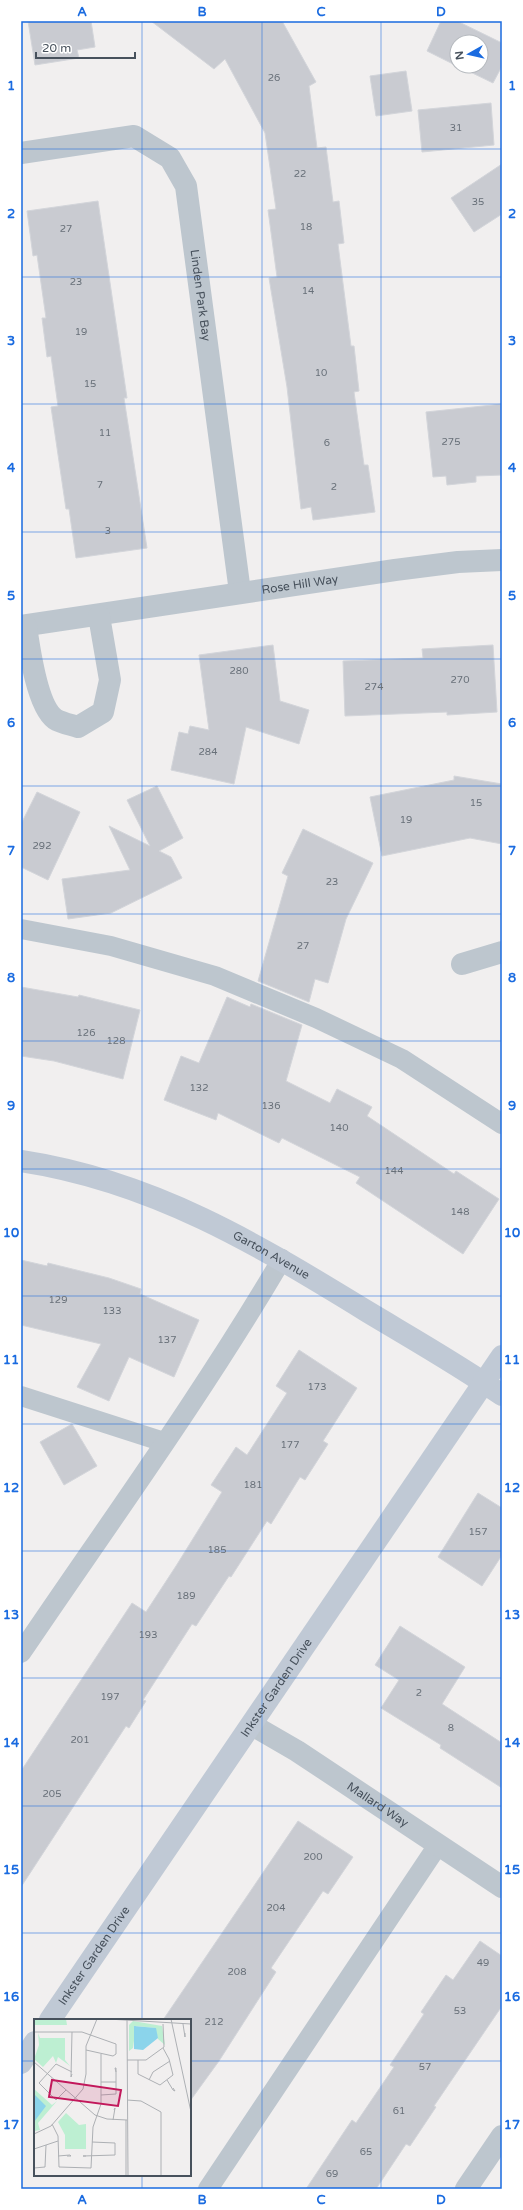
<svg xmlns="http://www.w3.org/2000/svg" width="523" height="2210" font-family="'Varela Round',sans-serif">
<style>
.building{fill:#c9cbd1;stroke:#d3d5da}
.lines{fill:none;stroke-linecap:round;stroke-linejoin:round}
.lane{stroke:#bdc6ce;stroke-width:20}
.street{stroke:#bdc6ce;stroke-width:22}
.secondary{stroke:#c0c9d5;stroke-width:22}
.grid{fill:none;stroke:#1a6be0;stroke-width:1;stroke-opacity:0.55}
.labels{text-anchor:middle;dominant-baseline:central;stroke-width:3.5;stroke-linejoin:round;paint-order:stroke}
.number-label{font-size:10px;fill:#687079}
.street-label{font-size:12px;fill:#47515c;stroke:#fff}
.inset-road{fill:none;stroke:#adb0b4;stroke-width:1}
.view{fill:#c2185b;fill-opacity:0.15;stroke:#c2185b;stroke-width:2}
.inset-edge{fill:none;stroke:#47515c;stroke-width:2}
.neatline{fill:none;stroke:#1a6be0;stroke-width:1.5}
.grid-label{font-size:13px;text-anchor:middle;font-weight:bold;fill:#1a6be0}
</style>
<rect width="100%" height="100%" fill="#f1efef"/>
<!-- building -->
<g class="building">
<polygon points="28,21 91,21 95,47 77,50 79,58 35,65"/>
<polygon points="151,21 282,21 316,82 309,86 317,148 326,147 333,202 339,201 344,243 338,244 351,346 354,346 359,391 354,392 364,465 368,465 375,512 313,520 311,507 301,509 287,387 269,278 277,277 268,210 276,209 265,133 225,59 214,69"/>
<polygon points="441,21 457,21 502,43 502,66 493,83 458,66 481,66 481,42 457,42 457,66 427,51"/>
<polygon points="406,71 412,111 376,116 370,76"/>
<polygon points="491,103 494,145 422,152 418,110"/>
<polygon points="502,164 502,214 474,232 451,198"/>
<polygon points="98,201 127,398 124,398 147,548 76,558 69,509 66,509 51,407 58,406 51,356 47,357 42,318 46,318 37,255 33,256 27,211"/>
<polygon points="502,404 502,475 476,476 476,482 447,485 446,476 433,477 426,412"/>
<polygon points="273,645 280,701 309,710 299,744 246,727 234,784 171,770 179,732 188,734 190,726 209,730 199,655"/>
<polygon points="493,645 497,712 447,715 447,712 345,716 343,661 423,658 422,649"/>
<polygon points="454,776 502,784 502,844 470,838 382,856 370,797 454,780"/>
<polygon points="157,786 183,838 159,851 171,857 182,878 111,913 68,919 62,879 130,870 109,826 150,846 127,800"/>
<polygon points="37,792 80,812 48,880 21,867 21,824"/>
<polygon points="303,829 373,863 346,919 328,983 315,979 309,1002 258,981 288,876 282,873"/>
<polygon points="21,987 78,997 79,995 140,1010 123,1079 54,1061 21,1056"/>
<polygon points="227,997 250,1007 251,1004 302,1025 286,1081 330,1103 337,1089 372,1107 367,1116 454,1174 456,1171 499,1199 463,1254 356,1183 360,1177 282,1138 279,1143 218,1113 216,1120 164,1100 181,1056 199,1063"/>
<polygon points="21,1260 47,1266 48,1263 109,1278 141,1289 140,1294 199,1320 174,1377 129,1357 109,1401 77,1387 101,1344 21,1325"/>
<polygon points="299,1350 357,1388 323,1441 328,1444 305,1480 300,1477 271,1524 267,1521 231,1577 229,1576 196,1626 192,1624 143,1700 146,1701 129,1728 126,1726 21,1887 21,1771 132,1603 146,1612 176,1566 222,1492 211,1485 236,1447 247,1455 287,1393 276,1386"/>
<polygon points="72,1424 97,1466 64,1485 40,1442"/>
<polygon points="478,1493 502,1508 502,1555 482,1586 438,1557"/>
<polygon points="400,1626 465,1667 442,1704 502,1743 502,1788 440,1748 441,1745 381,1708 399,1680 375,1665"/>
<polygon points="298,1821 353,1857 328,1894 323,1891 271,1968 276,1972 219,2061 190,2101 190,2020 163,2020"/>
<polygon points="480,1941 502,1956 502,2006 434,2106 436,2107 410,2146 406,2144 376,2189 306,2189 352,2120 356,2123 394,2067 390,2065 424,2014 421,2012 446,1975 453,1980"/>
</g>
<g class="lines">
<!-- lane -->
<g class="lane">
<polyline points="21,929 111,946 215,976 316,1018 402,1059 502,1124"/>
<polyline points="21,1396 164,1442"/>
<path d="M21,1653C109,1523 202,1395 282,1259"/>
<polyline points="208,2189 438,1845"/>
</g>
<!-- street -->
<g class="street">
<path id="s1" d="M21,153L134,136L170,158L186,186L240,592"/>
<path id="s2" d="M21,626L395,570L458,562L502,560"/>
<path d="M26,626C29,647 37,706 55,719C61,723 72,725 78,727L103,712L110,680L99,616"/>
<polyline points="462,964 502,952"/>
<path id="s3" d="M252,1725L297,1751L502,1887"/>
<polyline points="466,2189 502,2136"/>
</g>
<!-- secondary -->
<g class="secondary">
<path id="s4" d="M21,1161C153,1181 257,1244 368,1312C413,1339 459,1365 502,1395"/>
<path id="s5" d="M50,2020L502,1356"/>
<polyline points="21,2063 35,2042"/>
</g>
</g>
<!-- grid -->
<path class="grid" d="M142,21V2020M262,21V2189M381,21V2189M21,149H502M21,277H502M21,404H502M21,532H502M21,659H502M21,786H502M21,914H502M21,1041H502M21,1169H502M21,1296H502M21,1424H502M21,1551H502M21,1678H502M21,1806H502M21,1933H502M21,2061H35M190,2061H502M142,2175V2189"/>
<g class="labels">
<!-- number labels -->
<g class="number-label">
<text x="274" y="78">26</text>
<text x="456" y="128">31</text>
<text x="300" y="174">22</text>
<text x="478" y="202">35</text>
<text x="306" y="227">18</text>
<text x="66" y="229">27</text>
<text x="76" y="282">23</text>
<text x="308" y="291">14</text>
<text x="81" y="332">19</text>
<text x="321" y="373">10</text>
<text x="90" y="384">15</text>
<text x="105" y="433">11</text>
<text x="451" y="442">275</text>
<text x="327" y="443">6</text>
<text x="100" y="485">7</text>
<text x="334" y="487">2</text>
<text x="108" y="531">3</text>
<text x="239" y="671">280</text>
<text x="460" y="680">270</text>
<text x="374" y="687">274</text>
<text x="208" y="752">284</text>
<text x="476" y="803">15</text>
<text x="406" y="820">19</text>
<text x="42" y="846">292</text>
<text x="332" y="882">23</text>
<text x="303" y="946">27</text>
<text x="86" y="1033">126</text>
<text x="116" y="1041">128</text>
<text x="199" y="1088">132</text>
<text x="271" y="1106">136</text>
<text x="339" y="1128">140</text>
<text x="394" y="1171">144</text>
<text x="460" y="1212">148</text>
<text x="58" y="1300">129</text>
<text x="112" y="1311">133</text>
<text x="167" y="1340">137</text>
<text x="317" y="1387">173</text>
<text x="290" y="1445">177</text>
<text x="253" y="1485">181</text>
<text x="478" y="1532">157</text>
<text x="217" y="1550">185</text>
<text x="186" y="1596">189</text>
<text x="148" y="1635">193</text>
<text x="419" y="1693">2</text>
<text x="110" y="1697">197</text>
<text x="451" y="1728">8</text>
<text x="80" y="1740">201</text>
<text x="52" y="1794">205</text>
<text x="313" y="1857">200</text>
<text x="276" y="1908">204</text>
<text x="483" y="1963">49</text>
<text x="237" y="1972">208</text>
<text x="460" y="2011">53</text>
<text x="214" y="2022">212</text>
<text x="425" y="2067">57</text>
<text x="399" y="2111">61</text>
<text x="366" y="2152">65</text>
<text x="332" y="2174">69</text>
</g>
<!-- street labels -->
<g class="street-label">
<text stroke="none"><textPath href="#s1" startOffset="299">Linden Park Bay</textPath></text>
<text stroke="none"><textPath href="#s2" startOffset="282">Rose Hill Way</textPath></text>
<text stroke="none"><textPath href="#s4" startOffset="269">Garton Avenue</textPath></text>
<text stroke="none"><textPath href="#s5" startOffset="402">Inkster Garden Drive</textPath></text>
<text stroke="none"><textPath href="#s3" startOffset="149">Mallard Way</textPath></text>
<text stroke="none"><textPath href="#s5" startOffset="78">Inkster Garden Drive</textPath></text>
</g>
</g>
<!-- overview -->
<g transform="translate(34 2019)">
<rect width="157" height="157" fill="#f1efef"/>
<path d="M0,0H32L33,6H0ZM99,2L128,7L131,26L124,20L121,9L102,7L99,29L95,32V6ZM4,14L6,19H31V41L36,47L24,38L22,44L19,37L9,48L0,40L5,26ZM0,70L18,86L23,82L4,104L6,111L0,112ZM32,94L45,106L52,105V130H31V116L24,103Z" fill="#bdefd2"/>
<path d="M100,7L122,9L124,19L109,31L100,30ZM0,75L12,87L0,103Z" fill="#8bd4eb"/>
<path class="inset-road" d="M74,0L157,5M93,0L94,157M137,0L157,93M149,5L151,18V14M0,13H48L82,25V35L79,37L52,31M93,41H112L130,28L129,5M104,41V55L126,66L139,56L135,40L129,29M0,43L61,96L73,100L93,101M38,55L37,58L38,13M115,61L119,53L136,42M133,61L139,71L141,72L139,69M67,63H82M32,71L22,81L5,64L22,45L38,53M67,76L82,75V49H81L82,53M93,81L107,82L127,93V157M79,101L81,89L80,91M92,101V157M18,105L24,117L25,148L57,149L59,108L67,85V35M0,115L17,107L49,70L52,55V27L63,0M0,130L24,122M24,137L36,136L37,137H33M52,137H49L81,136V124L58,123M0,149L11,148L12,126"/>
<path class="view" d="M18,61L87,71L84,87L15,78Z"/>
<rect width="157" height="157" class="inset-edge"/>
</g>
<!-- border -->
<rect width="523" height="2210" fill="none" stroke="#ffffff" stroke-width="44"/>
<!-- north arrow -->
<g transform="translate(469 54) rotate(262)"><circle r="19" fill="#ffffff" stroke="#b5b9be"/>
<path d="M0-3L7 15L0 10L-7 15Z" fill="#1a6be0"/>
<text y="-6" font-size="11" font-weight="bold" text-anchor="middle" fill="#47515c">N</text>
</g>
<!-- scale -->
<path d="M36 52v6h99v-6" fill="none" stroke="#47515c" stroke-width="2"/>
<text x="42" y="52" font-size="12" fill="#47515c" stroke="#ffffff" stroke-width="3" paint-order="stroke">20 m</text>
<rect x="22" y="22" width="479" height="2166" class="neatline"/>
<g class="grid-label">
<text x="82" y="16">A</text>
<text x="202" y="16">B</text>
<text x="321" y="16">C</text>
<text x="441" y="16">D</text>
<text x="11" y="90">1</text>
<text x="512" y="90">1</text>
<text x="11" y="218">2</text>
<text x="512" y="218">2</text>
<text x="11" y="345">3</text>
<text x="512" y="345">3</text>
<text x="11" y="472">4</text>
<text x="512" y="472">4</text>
<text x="11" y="600">5</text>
<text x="512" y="600">5</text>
<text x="11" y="727">6</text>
<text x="512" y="727">6</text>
<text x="11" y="855">7</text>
<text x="512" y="855">7</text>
<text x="11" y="982">8</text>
<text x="512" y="982">8</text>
<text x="11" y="1110">9</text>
<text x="512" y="1110">9</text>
<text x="11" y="1237">10</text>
<text x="512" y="1237">10</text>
<text x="11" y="1364">11</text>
<text x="512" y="1364">11</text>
<text x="11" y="1492">12</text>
<text x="512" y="1492">12</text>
<text x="11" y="1619">13</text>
<text x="512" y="1619">13</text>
<text x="11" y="1747">14</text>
<text x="512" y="1747">14</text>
<text x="11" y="1874">15</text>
<text x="512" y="1874">15</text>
<text x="11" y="2001">16</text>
<text x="512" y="2001">16</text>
<text x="11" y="2129">17</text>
<text x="512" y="2129">17</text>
<text x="82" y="2204">A</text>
<text x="202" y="2204">B</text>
<text x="321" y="2204">C</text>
<text x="441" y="2204">D</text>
</g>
</svg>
